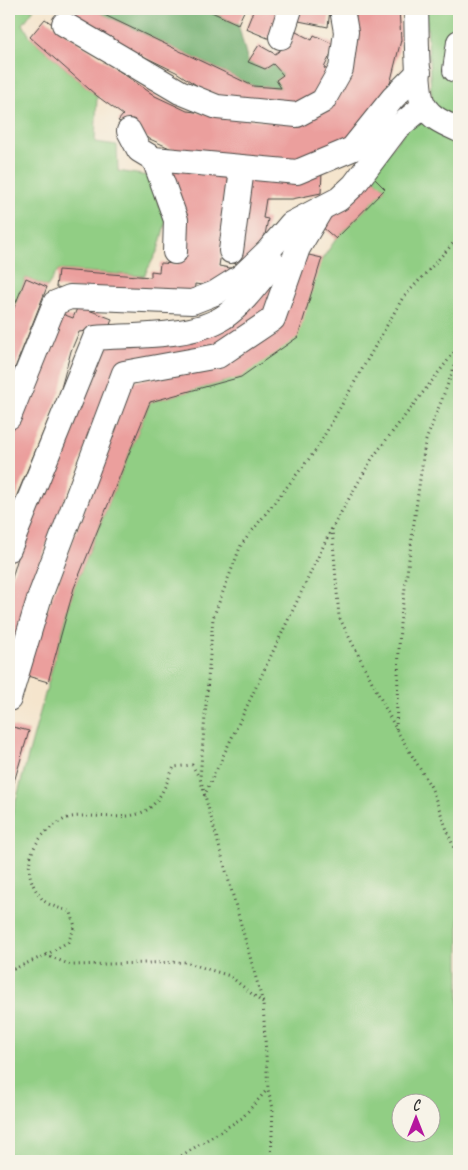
<svg xmlns="http://www.w3.org/2000/svg" width="468" height="1170" font-family="Caveat,sans-serif">
<style>
.green{fill:#91ce84;stroke:#5e7c58;fill-rule:evenodd}
.forest{fill:#74b172;stroke:#506e4e}
.building{fill:#eb9f9d}
.lines{fill:none;stroke-linecap:round;stroke-linejoin:round}
.minor-casing{stroke:#494743;stroke-width:26}
.path{stroke:#494743;stroke-width:3;stroke-dasharray:1 4;stroke-linecap:butt}
.minor{stroke:#fff;stroke-width:24}
</style>
<rect width="100%" height="100%" fill="#f7f3e8"/>
<filter id="ink" filterUnits="userSpaceOnUse"><feTurbulence type="fractalNoise" baseFrequency=".02" numOctaves="2"/><feDisplacementMap in="SourceGraphic" scale="10" xChannelSelector="R" yChannelSelector="G"/><feConvolveMatrix kernelMatrix="1 2 1 2 8 2 1 2 1" color-interpolation-filters="sRGB"/></filter>
<filter id="wash" filterUnits="userSpaceOnUse"><feTurbulence type="fractalNoise" baseFrequency=".0096" numOctaves="4" result="noise"/><feDisplacementMap in="SourceGraphic" scale="20" xChannelSelector="R" yChannelSelector="G"/><feGaussianBlur stdDeviation="1.12" result="paint"/><feColorMatrix in="noise" values="0 0 0 0 0 0 0 0 0 0 0 0 0 0 0 0 0 1.4 0 .05"/><feComposite in="paint" operator="in"/></filter>
<g filter="url(#wash)">
<rect width="100%" height="100%" fill="#f5e5cd"/>
<!-- green -->
<g class="green">
<polygon points="9,9 34,9 23,24 30,37 97,96 95,142 117,145 118,171 148,176 166,221 158,250 144,276 58,270 47,287 26,278 9,320"/>
<polygon points="426,9 458,9 448,73 459,84 459,123 434,106 431,91"/>
<path d="M412,123H426L459,137V1161H9V826L74,588L150,402L241,377L336,239L385,189L370,174ZM400,1102H430V1132H400Z"/>
</g>
<!-- forest -->
<polygon class="forest" points="92,9 205,9 238,24 248,62 265,69 273,64 283,75 277,80 281,88 253,86"/>
<g id="blocks">
<!-- building -->
<g class="building">
<polygon points="68,9 92,9 253,86 281,88 276,80 283,75 273,64 265,69 248,62 259,45 275,54 286,46 294,31 312,40 314,35 335,45 324,68 330,71 315,94 292,105 243,106 204,90 176,72 64,18"/>
<polygon points="205,9 245,9 238,24"/>
<polygon points="254,9 282,9 270,39 246,29"/>
<polygon points="297,9 330,9 328,27 294,20"/>
<polygon points="354,9 399,9 401,40 390,84 353,140 307,163 183,154 141,135 142,131 118,121 123,115 97,96 30,37 45,19 155,96 187,111 275,122 301,121 355,50"/>
<polygon points="171,168 233,176 219,266 230,268 229,278 217,287 195,284 194,297 109,293 56,287 58,270 151,277 151,271 159,272 160,263 177,264 180,219 168,191"/>
<polygon points="322,172 321,193 292,199 266,199 263,218 268,219 264,240 243,265 232,263 243,192 249,177"/>
<polygon points="370,174 385,189 336,239 320,225"/>
<polygon points="300,253 322,258 298,337 241,377 150,402 74,588 48,682 24,675 130,383 236,356"/>
<polygon points="26,278 47,287 9,383 9,320"/>
<polygon points="261,285 276,288 264,317 235,336 193,354 119,362 45,549 9,665 9,588 22,544 103,344 187,338"/>
<polygon points="78,306 112,319 109,328 79,332 71,351 60,392 9,514 9,439 57,312 73,318"/>
<polygon points="9,726 29,731 9,799"/>
</g>
</g>
</g>
<g filter="url(#ink)">
<use href="#blocks" fill-opacity="0" stroke="#494743" stroke-width="1"/>
<g class="lines">
<defs>
<g id="minor">
<path d="M416,9C417,28 416,93 424,106C432,119 446,124 459,130"/>
<polyline points="64,24 180,92 217,107 297,115 323,101 341,69 346,32 342,9"/>
<polyline points="281,37 290,9"/>
<polyline points="459,42 455,70 459,71"/>
<polyline points="129,131 139,150 154,159 297,172 352,149 393,98 419,72"/>
<polyline points="154,159 176,220 175,252"/>
<polyline points="231,251 242,169"/>
<polyline points="9,417 55,303 70,297 192,302 215,293 242,276 268,251 291,224 339,199 354,185 397,128 424,106"/>
<path d="M9,549L95,338C133,335 192,338 224,317C244,303 259,281 274,263"/>
<polyline points="9,699 40,596 124,373 218,356 273,319 298,248 320,211"/>
</g>
</defs>
<!-- minor casing -->
<use href="#minor" class="minor-casing"/>
<!-- path -->
<g class="path">
<polyline points="332,529 339,617 396,729 431,787 459,862"/>
<polyline points="396,729 400,624 425,443 459,355"/>
<polyline points="204,796 332,528 373,457 459,346"/>
<path d="M46,955L68,942L75,927L71,912C63,909 49,906 43,900C16,869 32,835 65,819C82,811 123,823 145,811C160,803 167,781 174,767L192,765L199,777"/>
<polyline points="9,971 46,955 71,965 185,962 230,976 263,1003"/>
<polyline points="173,1161 242,1118 267,1090"/>
<polyline points="271,1161 273,1108 268,1090 263,1003 200,778 213,618 241,545 316,450 402,299 459,237"/>
</g>
<!-- minor -->
<use href="#minor" class="minor"/>
</g>
</g>
<!-- margin -->
<rect width="468" height="1170" fill="none" stroke="#f7f3e8" stroke-width="30"/>
<!-- north arrow -->
<g transform="translate(416 1118)"><circle r="24" fill="#f7f3e8" stroke="#a5a39c"/>
<path d="M0-4L9 19L0 12L-9 19Z" fill="#b5179e"/>
<text y="-8" font-size="14" font-weight="bold" text-anchor="middle" fill="#2b2b2b">С</text>
</g>
</svg>
